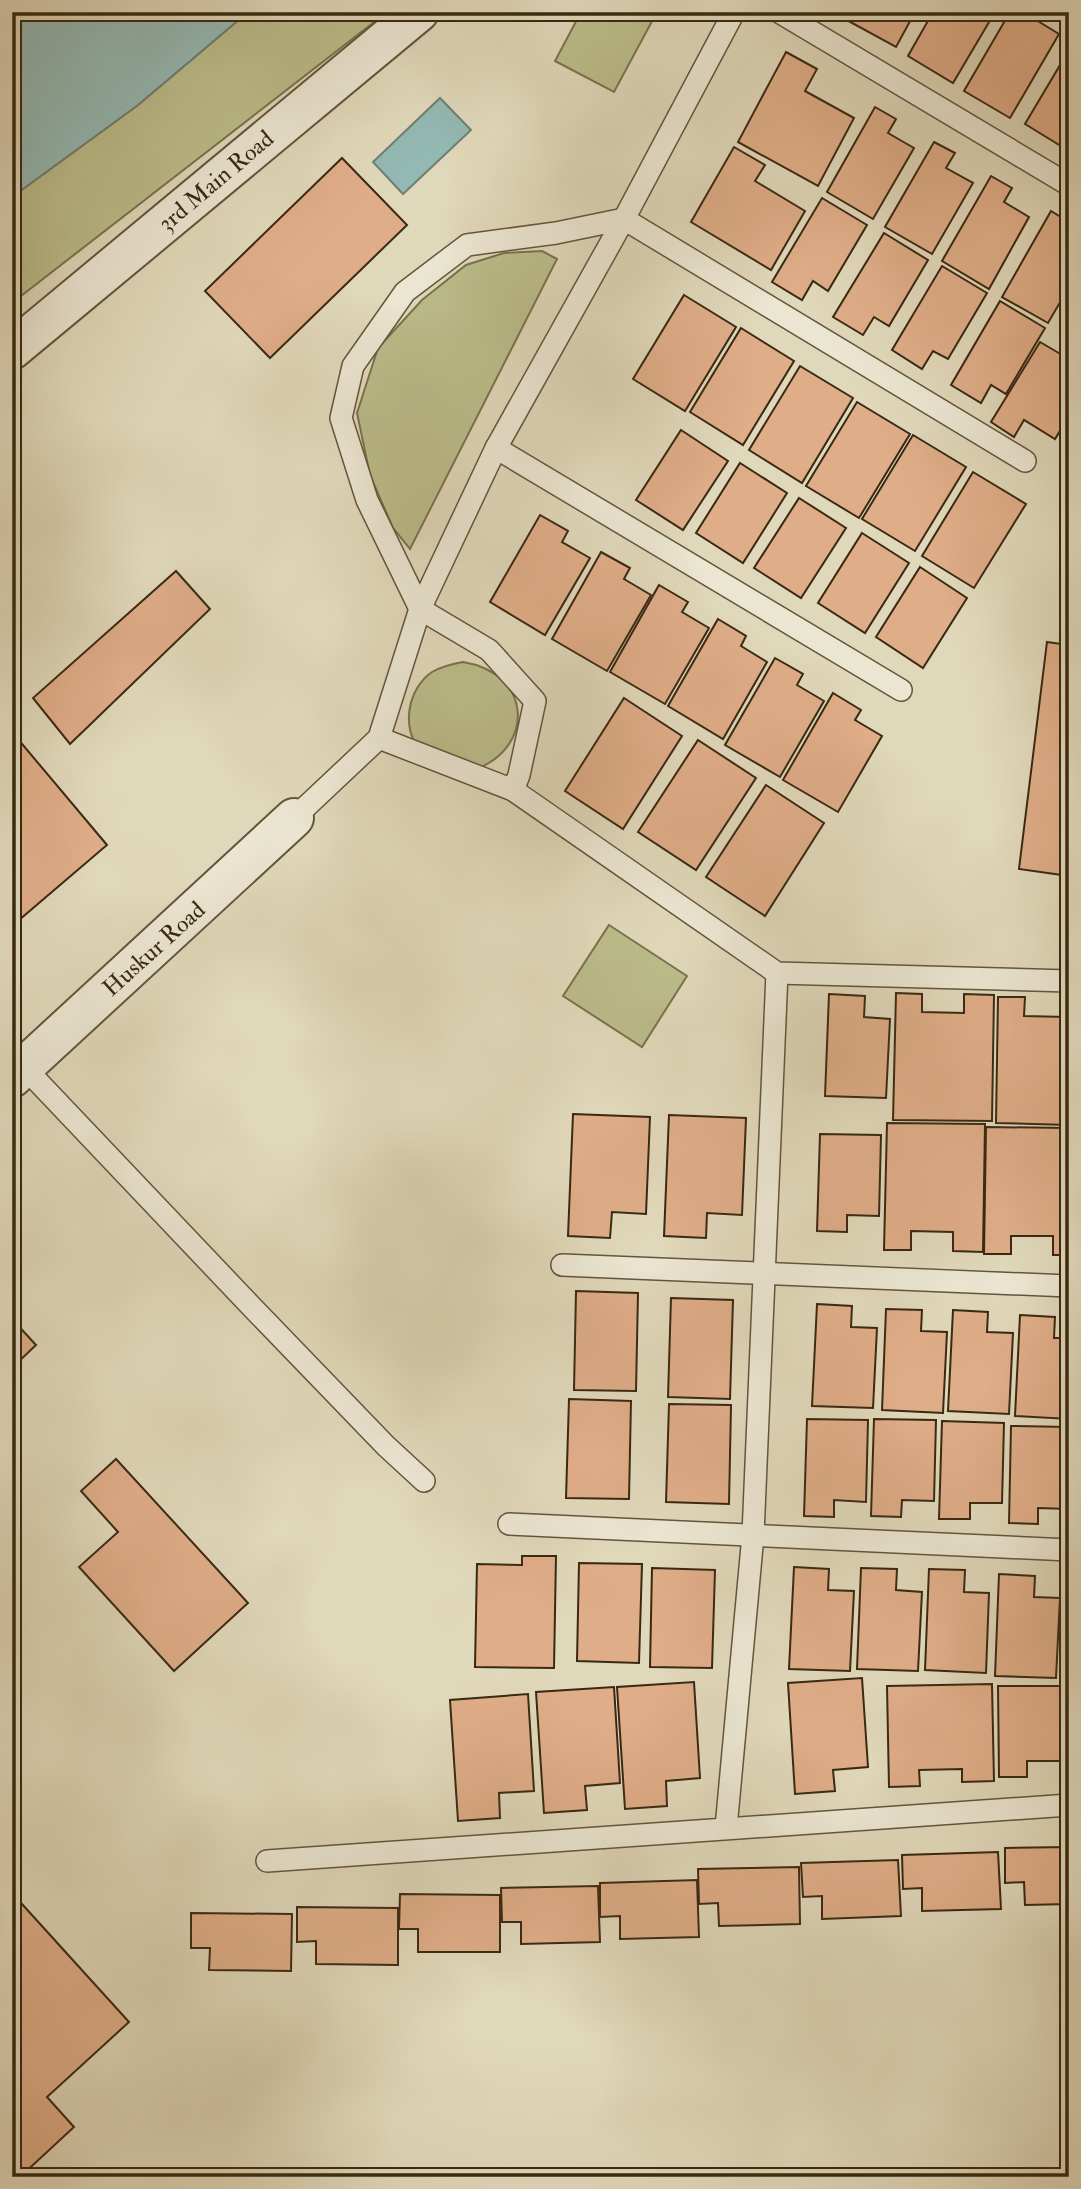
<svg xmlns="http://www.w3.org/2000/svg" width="1081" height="2189" font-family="'IM FELL Double Pica',serif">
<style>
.green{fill:#bbbc8a;stroke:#7a724e;stroke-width:2}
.water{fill:#94b9b4;stroke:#707f73;stroke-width:2}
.building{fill:#dfad88;stroke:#392912;stroke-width:2}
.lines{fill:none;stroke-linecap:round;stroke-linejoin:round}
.service-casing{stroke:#63553c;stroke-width:24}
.minor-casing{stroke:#63553c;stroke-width:42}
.service{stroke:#ebe6d2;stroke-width:21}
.minor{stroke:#ebe6d2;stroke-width:38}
.labels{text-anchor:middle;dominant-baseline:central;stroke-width:5;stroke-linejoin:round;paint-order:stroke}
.street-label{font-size:24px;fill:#392912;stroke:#ebe6d2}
</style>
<rect width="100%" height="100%" fill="#e0d8ba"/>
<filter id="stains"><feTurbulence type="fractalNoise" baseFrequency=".00286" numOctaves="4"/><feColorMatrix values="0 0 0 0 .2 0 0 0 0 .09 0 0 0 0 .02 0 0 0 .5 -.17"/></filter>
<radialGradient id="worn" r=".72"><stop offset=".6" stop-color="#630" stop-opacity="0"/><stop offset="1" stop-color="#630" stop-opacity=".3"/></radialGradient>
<!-- green -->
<g class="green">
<polygon points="248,12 387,12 12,303 12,197 138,105"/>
<polygon points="581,12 657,12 614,92 555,61"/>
<polygon points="542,251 557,259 410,549 393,528 370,475 357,413 378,348 422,300 466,265 504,253"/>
<path d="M463,662C532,673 537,748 472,771C460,767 429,759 421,751C400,729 408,688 432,672C442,666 452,664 463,662Z"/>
<polygon points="609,925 687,976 642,1047 563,996"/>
</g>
<!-- water -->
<g class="water">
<polygon points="12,12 248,12 138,105 12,197"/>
<polygon points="440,98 471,130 403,194 373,162"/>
</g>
<!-- building -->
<g class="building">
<polygon points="832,12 915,12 896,47"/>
<polygon points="933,12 995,12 953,83 908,56"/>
<polygon points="1010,12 1023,12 1059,34 1010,118 964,91"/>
<polygon points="1045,12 1069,12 1069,16 1064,24"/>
<polygon points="1069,50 1069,151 1025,124"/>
<polygon points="786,52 817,69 805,91 854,118 818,186 738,142"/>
<polygon points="875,107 896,119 888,133 914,148 873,219 827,192"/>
<polygon points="934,142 955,153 946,168 973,183 932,254 885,227"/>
<polygon points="734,147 765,165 755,181 805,211 771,270 691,222"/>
<polygon points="342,158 407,225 270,358 205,291"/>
<polygon points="991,176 1012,188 1004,202 1029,217 989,289 942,261"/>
<polygon points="822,198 867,225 828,291 813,281 802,300 772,282"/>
<polygon points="1051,211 1069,222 1069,228 1063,238 1069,241 1069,287 1048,323 1002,297"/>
<polygon points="884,233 928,260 889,326 874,317 863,335 833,317"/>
<polygon points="942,266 987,293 948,359 933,351 922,369 892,350"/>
<polygon points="684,295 736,327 685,411 633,379"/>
<polygon points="1000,301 1045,328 1006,394 991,385 981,403 951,385"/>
<polygon points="1069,317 1069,336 1061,331"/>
<polygon points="741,328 794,361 743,445 690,412"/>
<polygon points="1040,342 1069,359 1069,416 1055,439 1024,420 1014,437 991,422"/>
<polygon points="800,366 853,398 802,483 749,450"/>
<polygon points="857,402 910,434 859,518 806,486"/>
<polygon points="681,430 728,461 683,530 636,500"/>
<polygon points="913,435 966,467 915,551 862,519"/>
<polygon points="740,463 787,493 743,563 696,533"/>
<polygon points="973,472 1026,504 974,588 922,556"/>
<polygon points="799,498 846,528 801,598 754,568"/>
<polygon points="540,515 568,531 562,542 590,558 545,635 490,602"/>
<polygon points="862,533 909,563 865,633 818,603"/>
<polygon points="601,552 630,568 624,579 651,595 607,671 552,639"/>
<polygon points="920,567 967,598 923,668 876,637"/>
<polygon points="176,571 210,609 70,744 33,698"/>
<polygon points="659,585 688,602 682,612 709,628 665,704 610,672"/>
<polygon points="718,619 746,636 741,646 767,662 723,739 668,706"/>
<polygon points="1047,642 1069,645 1069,876 1019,869"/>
<polygon points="775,658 803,674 797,685 824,701 780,777 725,745"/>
<polygon points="833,693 861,710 855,720 882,736 838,812 783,780"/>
<polygon points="624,698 682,736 623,829 565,791"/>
<polygon points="12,732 107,845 12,926"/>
<polygon points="698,740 756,778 696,870 638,832"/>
<polygon points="766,785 824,823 765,916 706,877"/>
<polygon points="896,993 922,994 922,1012 964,1013 964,994 994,995 992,1121 893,1120"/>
<polygon points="829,994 865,996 864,1017 890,1019 886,1098 825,1096"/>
<polygon points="998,997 1025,997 1024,1016 1067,1017 1069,998 1069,1125 996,1123"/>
<polygon points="573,1114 650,1117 646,1214 612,1212 610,1238 568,1236"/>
<polygon points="669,1115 746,1118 742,1215 707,1213 706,1238 664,1236"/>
<polygon points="887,1123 985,1124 983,1252 953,1251 953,1232 911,1231 911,1250 884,1250"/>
<polygon points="986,1127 1069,1128 1069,1255 1053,1255 1053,1236 1011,1236 1011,1254 984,1254"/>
<polygon points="820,1134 881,1135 879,1216 847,1215 847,1232 817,1231"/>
<polygon points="576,1291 638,1293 636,1391 574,1390"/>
<polygon points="671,1298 733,1300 730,1399 668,1397"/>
<polygon points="817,1304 852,1306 851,1327 877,1328 873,1408 812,1406"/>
<polygon points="886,1309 922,1310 921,1331 947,1332 943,1413 882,1410"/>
<polygon points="953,1310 988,1312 987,1332 1013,1333 1009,1414 948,1411"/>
<polygon points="1020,1315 1055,1317 1054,1338 1069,1338 1069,1419 1015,1416"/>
<polygon points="12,1319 36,1345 12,1368"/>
<polygon points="569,1399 631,1401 629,1499 566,1498"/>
<polygon points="669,1404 731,1405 729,1504 666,1502"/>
<polygon points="807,1419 868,1420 866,1502 834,1500 834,1517 804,1516"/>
<polygon points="874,1419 936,1420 934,1501 902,1500 901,1517 871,1516"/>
<polygon points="942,1421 1004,1423 1002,1503 970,1503 970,1519 939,1519"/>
<polygon points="1011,1426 1069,1427 1069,1509 1038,1508 1038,1524 1009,1523"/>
<polygon points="116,1459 248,1603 174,1671 79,1567 118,1532 81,1491"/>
<polygon points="522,1556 556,1556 554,1668 475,1667 477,1564 522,1565"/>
<polygon points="579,1563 642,1564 639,1663 577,1661"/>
<polygon points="794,1567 829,1569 828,1590 854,1591 850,1671 789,1669"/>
<polygon points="652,1568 715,1570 712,1668 650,1667"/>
<polygon points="861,1568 897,1569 896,1590 922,1592 918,1671 857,1669"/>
<polygon points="929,1569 965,1570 964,1592 989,1593 986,1673 925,1670"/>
<polygon points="999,1574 1035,1576 1034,1597 1060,1598 1056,1678 995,1676"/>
<polygon points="1069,1591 1069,1678 1065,1678"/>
<polygon points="862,1678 868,1767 833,1770 835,1791 795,1794 788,1683"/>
<polygon points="694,1682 700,1778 666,1781 667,1806 625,1809 617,1687"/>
<polygon points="992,1684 994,1781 962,1782 962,1769 919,1770 920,1786 889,1787 887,1686"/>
<polygon points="998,1686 1069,1686 1069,1761 1027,1761 1027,1777 999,1777"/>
<polygon points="614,1687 620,1783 585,1786 587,1810 544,1813 536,1692"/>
<polygon points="528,1694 534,1791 499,1793 500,1818 458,1821 450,1700"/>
<polygon points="1069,1847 1069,1904 1025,1905 1024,1882 1005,1883 1005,1848"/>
<polygon points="998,1852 1001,1909 922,1911 922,1888 903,1889 902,1855"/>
<polygon points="898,1860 901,1916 822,1919 822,1896 803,1897 801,1863"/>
<polygon points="799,1867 800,1924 719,1926 718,1903 699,1904 698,1869"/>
<polygon points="697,1880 699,1937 620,1939 620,1916 600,1917 600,1883"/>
<polygon points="598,1886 600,1942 521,1944 521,1922 502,1922 501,1888"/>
<polygon points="12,1893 129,2022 47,2097 74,2127 20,2177 12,2177"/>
<polygon points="400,1894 500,1895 500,1952 418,1952 418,1929 399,1929"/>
<polygon points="297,1907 398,1908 398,1965 316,1964 316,1941 297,1942"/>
<polygon points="191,1913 292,1914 291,1971 209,1970 210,1948 191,1948"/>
</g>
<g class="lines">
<defs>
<g id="service">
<polyline points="779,12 1069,185"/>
<polyline points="496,448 901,690"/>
<polyline points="379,738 513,790 777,973 1069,981"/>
<polyline points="513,790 519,775 535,701 489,650 420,609 367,500 341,418 353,366 405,292 467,245 556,233 624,219 1025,461"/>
<polyline points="294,818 379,738 420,609 496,448 624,219 734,12"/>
<polyline points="24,1067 249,1304 386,1446 424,1481"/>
<polyline points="562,1265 1069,1286"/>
<polyline points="509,1524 1069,1550"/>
<polyline points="726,1828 753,1535 777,973"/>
<polyline points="267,1861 1069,1805"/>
</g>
<g id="minor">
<polyline points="12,350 419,12"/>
<polyline points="12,1078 294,818"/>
</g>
</defs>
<!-- service casing -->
<use href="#service" class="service-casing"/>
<!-- minor casing -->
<use href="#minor" class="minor-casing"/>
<!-- service -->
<use href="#service" class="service"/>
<!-- minor -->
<use href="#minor" class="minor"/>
</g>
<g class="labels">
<!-- street labels -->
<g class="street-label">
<text transform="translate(216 181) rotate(-40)">3rd Main Road</text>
<text transform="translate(154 949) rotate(-42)">Huskur Road</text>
</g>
</g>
<!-- margin -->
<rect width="1081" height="2189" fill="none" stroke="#e0d8ba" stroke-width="42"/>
<rect x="14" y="14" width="1053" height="2161" fill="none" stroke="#392912" stroke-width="3.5"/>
<rect x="21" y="21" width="1039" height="2147" fill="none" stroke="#392912" stroke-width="2"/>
<rect width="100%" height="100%" filter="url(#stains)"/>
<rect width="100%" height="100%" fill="url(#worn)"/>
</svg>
